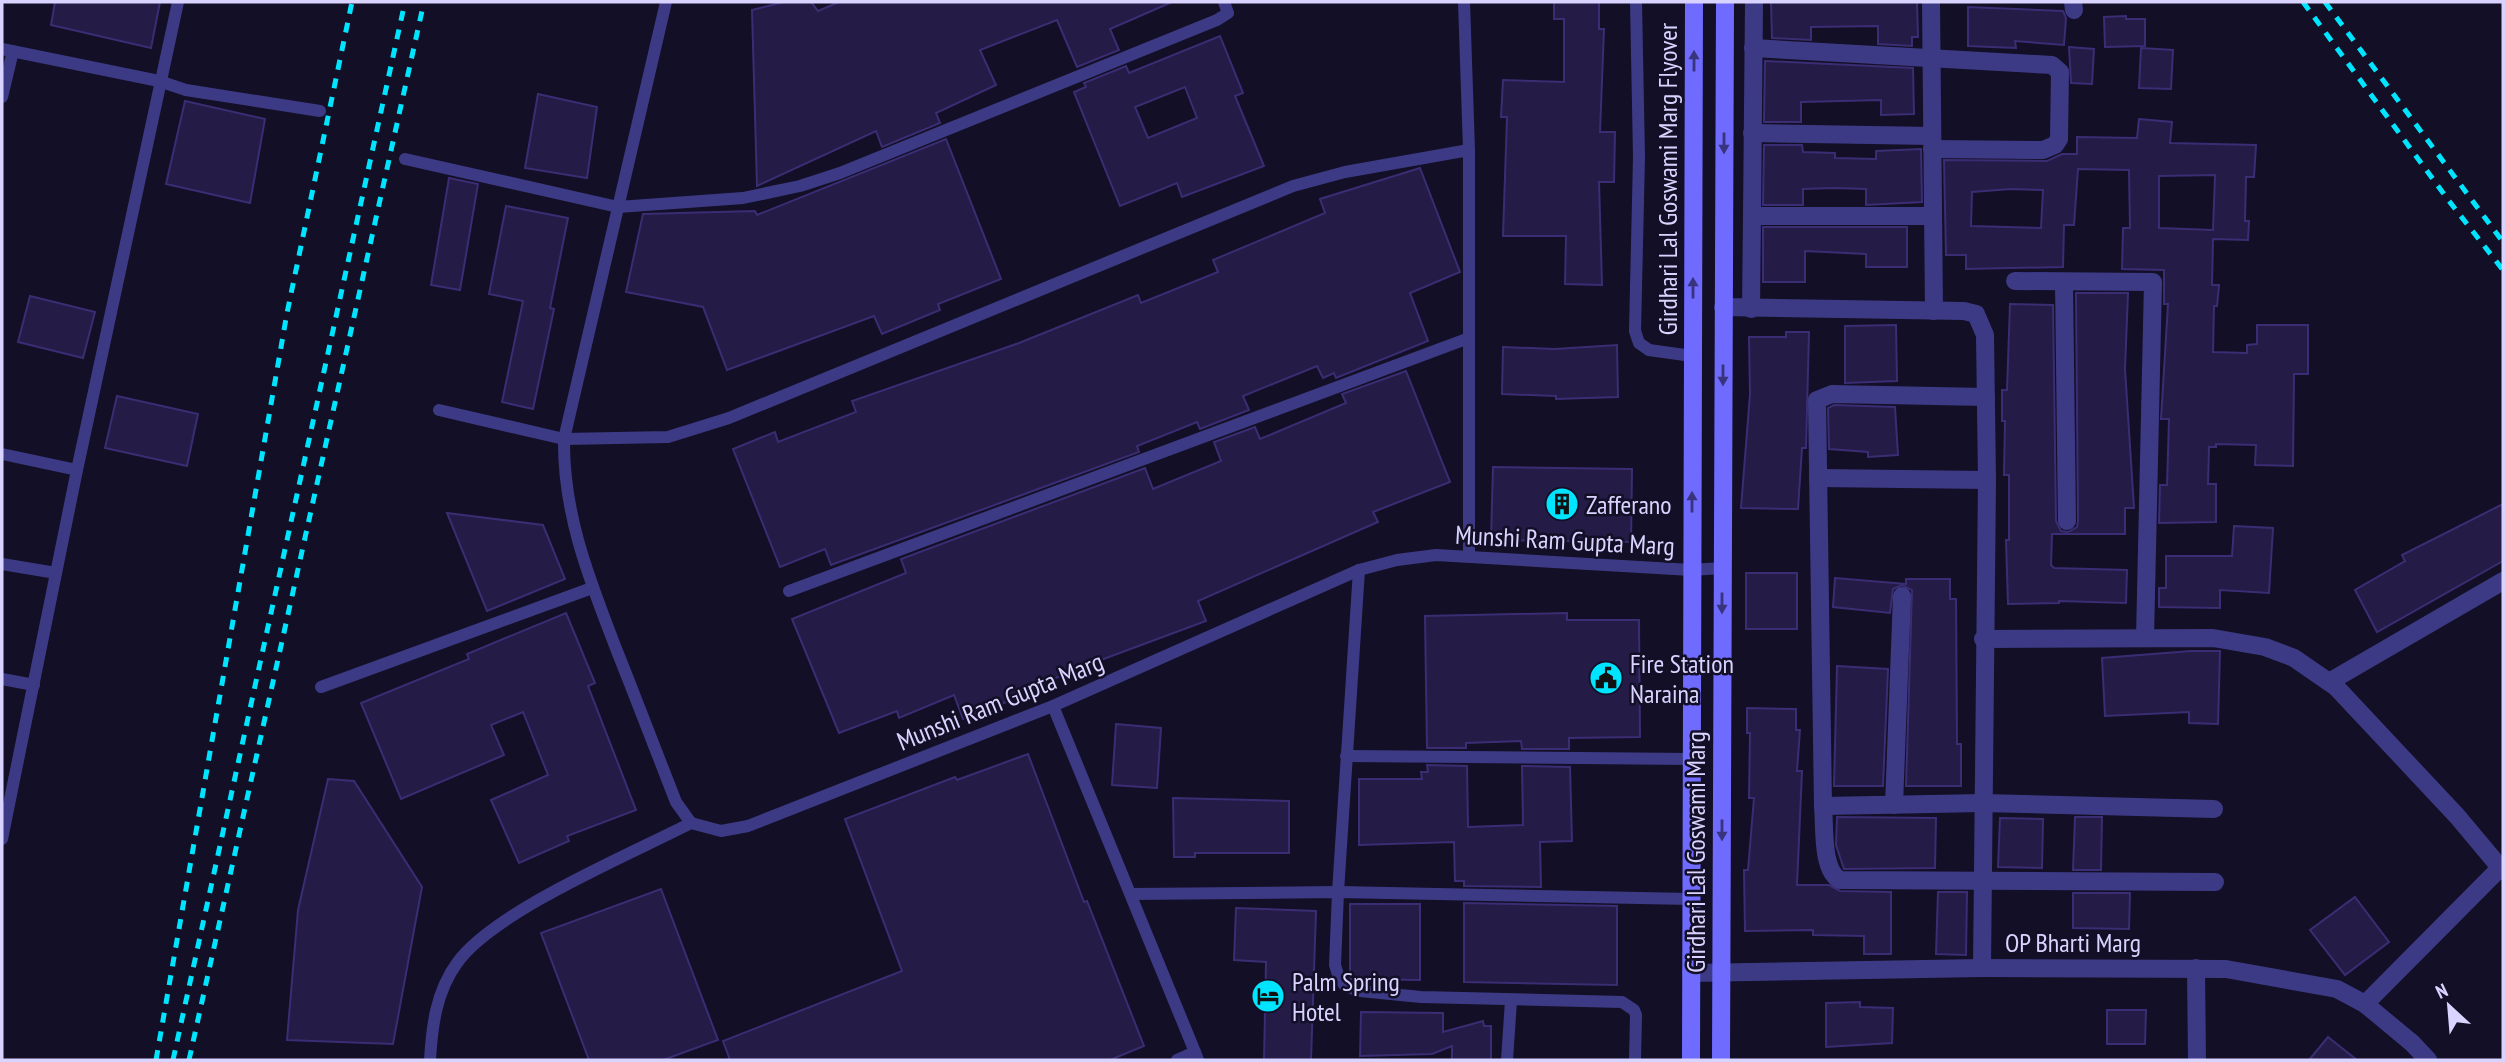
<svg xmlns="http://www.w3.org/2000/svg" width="2505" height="1062" font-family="'PT Sans Narrow',sans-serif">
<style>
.building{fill:#241b47;stroke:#3b2d73;stroke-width:2;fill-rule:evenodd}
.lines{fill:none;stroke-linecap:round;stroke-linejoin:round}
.lane{stroke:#3d3a85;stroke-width:12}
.street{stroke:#3d3a85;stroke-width:18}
.secondary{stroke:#6f6bff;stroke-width:18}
.rail{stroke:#00e5ff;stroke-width:5;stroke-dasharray:10 9;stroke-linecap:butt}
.oneway{fill:#38347d}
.labels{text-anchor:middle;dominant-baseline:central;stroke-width:5;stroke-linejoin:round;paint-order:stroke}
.street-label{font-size:26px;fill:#d9d4ff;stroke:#130f26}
.poi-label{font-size:26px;fill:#d9d4ff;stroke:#130f26;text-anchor:start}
</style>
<rect width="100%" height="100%" fill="#130f26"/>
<!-- building -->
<g class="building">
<polygon points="55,2 160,2 151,48 51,25"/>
<polygon points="784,2 811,2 818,11 839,2 1172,2 1110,29 1119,50 1077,67 1057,20 980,50 996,85 936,113 940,123 882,147 876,131 757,186 752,10"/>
<polygon points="1554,2 1599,2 1599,29 1604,29 1600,132 1615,132 1614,182 1599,182 1602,285 1565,284 1566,236 1503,236 1507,117 1501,117 1503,80 1564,82 1564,19 1554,19"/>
<polygon points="1771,2 1917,2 1918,37 1912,37 1912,46 1878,44 1878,26 1811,27 1811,40 1772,38"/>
<polygon points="1968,7 2063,11 2066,18 2064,45 2015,41 2016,48 1968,46"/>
<polygon points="2126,16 2126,19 2145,19 2145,46 2105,47 2104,17"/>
<path d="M1220,36L1243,93L1235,96L1264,166L1182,197L1177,183L1120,206L1074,92L1086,87L1084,83L1126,66L1129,73ZM1185,87L1197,118L1148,138L1135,107Z"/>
<polygon points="2069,47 2094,49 2092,84 2071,83"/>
<polygon points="2141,48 2173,50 2171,89 2139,88"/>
<polygon points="1765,61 1913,68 1914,114 1881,115 1881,100 1801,102 1801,122 1764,122"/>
<polygon points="538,94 597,107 587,178 525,168"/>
<polygon points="185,101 265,119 250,203 166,184"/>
<path d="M2139,119L2172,122L2170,143L2256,145L2254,177H2246L2245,221H2249L2248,240L2213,239L2212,285H2219L2217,306H2214L2213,352L2247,353V345L2257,344V325H2308V374H2294L2293,466L2255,465L2256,445L2216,444V447H2209L2208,484H2216V522L2159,523L2160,485H2167L2168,453L2169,419H2161L2168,304H2164V270L2122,269L2123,228H2130L2129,170L2078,169L2074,225H2064L2063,267L1966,269V255H1946L1944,160L2047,161L2062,154H2077V137L2137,138ZM2215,175L2213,230L2159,228V176ZM2011,189L2043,190L2041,228L1971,226L1972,192Z"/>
<polygon points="946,139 1001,279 938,304 940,310 882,334 874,316 727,370 703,307 626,292 643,214 755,211 757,215"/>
<polygon points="1764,145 1802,145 1803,152 1835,153 1835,158 1876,159 1876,151 1921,149 1922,202 1866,205 1866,189 1834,188 1803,189 1803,205 1763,205"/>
<polygon points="1420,168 1460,272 1410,293 1428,341 1336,378 1334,373 1323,378 1317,366 1243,396 1249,410 1200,429 1197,422 1137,446 1139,452 831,565 825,549 780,567 733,449 775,432 778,442 856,412 852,401 1019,343 1138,295 1141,303 1218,272 1213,260 1325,213 1320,199"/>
<polygon points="449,178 478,184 460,290 431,285"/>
<polygon points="506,206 568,218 550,308 554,309 533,409 502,402 523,301 489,294"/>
<polygon points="1763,227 1907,227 1907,267 1866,267 1866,254 1805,251 1805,282 1763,282"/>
<polygon points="2076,293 2128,293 2125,369 2134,508 2125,508 2125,534 2052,534 2051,565 2054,568 2127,570 2126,603 2059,601 2059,603 2008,604 2006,540 2009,540 2009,475 2004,475 2005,421 2002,421 2002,390 2007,390 2010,304 2053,305 2056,521 2061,531 2068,532 2077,527 2078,521"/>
<polygon points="30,296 95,312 83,358 18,342"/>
<polygon points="1896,325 1897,381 1845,383 1845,326"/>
<polygon points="1786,332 1809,332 1806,448 1802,448 1798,509 1741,508 1750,394 1749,337 1786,337"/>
<polygon points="1617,345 1618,397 1556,399 1556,396 1502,394 1503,347 1555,349"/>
<polygon points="1406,371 1450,482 1373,512 1378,522 1198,601 1206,621 1082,667 1027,690 1029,693 963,719 954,695 899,718 897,711 839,733 792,619 906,573 901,559 1145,468 1153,489 1221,461 1214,442 1255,427 1260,439 1346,403 1342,394"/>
<polygon points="117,396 198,414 187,466 105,448"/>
<polygon points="1834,405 1895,407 1898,455 1868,457 1868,452 1829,449 1828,408"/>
<polygon points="1493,467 1632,469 1631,542 1491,540"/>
<polygon points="2503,504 2503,561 2377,632 2355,590 2405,561 2402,555"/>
<polygon points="447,513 543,525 565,579 487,611"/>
<polygon points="2234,526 2273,528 2269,593 2220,590 2220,608 2159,607 2159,588 2166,588 2166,556 2232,556"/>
<rect x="1746" y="573" width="51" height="56"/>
<polygon points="1835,578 1906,584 1906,579 1950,579 1950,599 1956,599 1957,744 1961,744 1961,786 1906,786 1912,590 1902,585 1893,589 1890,613 1833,607"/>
<polygon points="566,613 595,683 588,686 636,810 567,836 569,841 519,863 491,800 548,775 523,712 491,725 504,755 401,799 361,703 469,659 467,654"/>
<polygon points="1567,613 1567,620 1639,620 1640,737 1569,738 1569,749 1522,749 1521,741 1466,743 1466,748 1427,748 1425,616"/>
<polygon points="2191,651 2220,651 2218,724 2189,723 2189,712 2105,716 2102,658"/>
<polygon points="1837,666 1888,669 1883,786 1834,786"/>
<polygon points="1747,708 1796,709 1796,730 1800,730 1797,771 1802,771 1797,885 1829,885 1840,891 1891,892 1891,954 1864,954 1864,936 1813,935 1813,930 1745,931 1744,870 1748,870 1754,798 1749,798 1750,733 1747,733"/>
<polygon points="1116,724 1161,728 1157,788 1112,785"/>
<polygon points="1028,754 1084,902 1087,901 1144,1046 1110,1060 730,1060 723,1041 902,971 845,819 955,777 957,780"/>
<polygon points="1427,765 1467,766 1468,827 1523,825 1522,766 1570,767 1572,841 1540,842 1541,887 1464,886 1464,881 1455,881 1454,842 1359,845 1359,779 1422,779 1421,772 1428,772"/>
<polygon points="328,779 354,781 422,887 393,1044 287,1040 298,910"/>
<polygon points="1173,798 1289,801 1289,853 1195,853 1195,857 1174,857"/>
<polygon points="1837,817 1936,818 1935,868 1844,869 1836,845"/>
<polygon points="2075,817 2102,817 2101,870 2073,870"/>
<polygon points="2000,818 2043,819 2042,868 1998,867"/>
<polygon points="661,889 718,1040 663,1060 589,1060 541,933"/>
<polygon points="1938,892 1967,892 1966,955 1936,954"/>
<polygon points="2073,893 2130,893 2129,929 2073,928"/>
<polygon points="2355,897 2389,942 2345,975 2310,930"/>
<polygon points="1464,903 1617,906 1617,985 1464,982"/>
<polygon points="1350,904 1420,904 1420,980 1350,979"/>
<polygon points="1236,908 1316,911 1311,1060 1264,1060 1266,962 1234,960"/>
<polygon points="1860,1002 1860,1007 1893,1008 1892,1043 1826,1047 1826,1003"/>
<polygon points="2107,1010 2146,1010 2145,1044 2107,1044"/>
<polygon points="1361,1012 1443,1013 1443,1032 1483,1021 1484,1026 1491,1026 1491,1060 1452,1060 1452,1046 1432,1054 1360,1056"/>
<polygon points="2328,1037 2357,1060 2309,1060"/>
</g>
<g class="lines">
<!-- lane -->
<g class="lane">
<path d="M666,2L564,439C563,515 590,581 617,651C637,701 656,751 676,802L691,823"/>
<polyline points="1464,2 1469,150"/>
<polyline points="1636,2 1639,157 1635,331 1639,343 1649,350 1692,356"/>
<polyline points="2,49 159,81 186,90 320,111"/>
<polyline points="2,97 13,51"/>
<polyline points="405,159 618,207 743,198 800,186 840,173 1217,20 1228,13 1224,2"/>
<polyline points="439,410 564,439 668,437 729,418 1293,186 1345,172 1469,150 1469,557"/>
<polyline points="2,454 77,470"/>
<polyline points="2,564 56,573"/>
<polyline points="1359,570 1338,892 1335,965 1339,978 1345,986 1360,991 1421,997 1622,1002 1634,1010 1636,1015 1635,1060"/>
<polyline points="789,591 1469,338"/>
<polyline points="2,679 34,685"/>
<polyline points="321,687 592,588"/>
<polyline points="1053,706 1195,1052"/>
<polyline points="1346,756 1691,759"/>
<polyline points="2,839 77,470 178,2"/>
<polyline points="1132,894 1338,892 1691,899"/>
<path d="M430,1060C432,1026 436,992 457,963C494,911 631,854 691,823L721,831L748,826L1053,706L1359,570L1397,560L1436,555L1691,570L1723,568"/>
<polyline points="1177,1060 1195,1052 1198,1060"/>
<polyline points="1507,1060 1511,1001"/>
</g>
<!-- street -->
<g class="street">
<polyline points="1931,2 1934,311"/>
<polyline points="2073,2 2074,10"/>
<polyline points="1753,48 2052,65 2060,72 2059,139 2055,145 2043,150 1932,149"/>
<polyline points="1752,133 1932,136"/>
<polyline points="1752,216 1754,2"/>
<polyline points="2015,281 2153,282 2145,638"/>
<polyline points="2064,282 2067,521"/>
<polyline points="1723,307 1964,311 1976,314 1985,335 1987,480 1982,968"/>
<polyline points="1751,309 1752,216 1933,216"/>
<polyline points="1986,397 1832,394 1817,400 1823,806 1983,803 2214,809"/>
<polyline points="1818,478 1987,480"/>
<polyline points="1983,639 2213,638 2265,647 2294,658 2336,687 2457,816 2503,871"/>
<polyline points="2329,682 2503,581"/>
<polyline points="1894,805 1902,596"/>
<path d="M1823,806C1825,825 1821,870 1840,880L2215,882"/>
<polyline points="2196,968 2197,1060"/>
<polyline points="1691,973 1982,968 2226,969 2337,989 2365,1004 2412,1043 2428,1060"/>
<polyline points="2365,1004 2503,865"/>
</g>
<!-- secondary -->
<g class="secondary">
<polyline points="1691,1060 1694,2"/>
<polyline points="1721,1060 1725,2"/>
</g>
<!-- rail -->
<g class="rail">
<polyline points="2303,2 2449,201 2503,270"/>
<polyline points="2325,2 2503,242"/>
<polyline points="156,1060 287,313 352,2"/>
<polyline points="173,1060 405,2"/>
<polyline points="189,1060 424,2"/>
</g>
</g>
<!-- one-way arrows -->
<defs><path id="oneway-solid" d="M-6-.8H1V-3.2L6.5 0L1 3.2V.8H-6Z" transform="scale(1.75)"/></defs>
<g class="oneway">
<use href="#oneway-solid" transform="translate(1694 61) rotate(-90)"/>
<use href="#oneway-solid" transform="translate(1724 143) rotate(90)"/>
<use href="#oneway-solid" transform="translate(1693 288) rotate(-90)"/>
<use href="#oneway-solid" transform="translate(1723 375) rotate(90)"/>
<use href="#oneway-solid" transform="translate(1692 502) rotate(-90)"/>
<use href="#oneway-solid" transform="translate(1722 603) rotate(90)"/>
<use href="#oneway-solid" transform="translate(1722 830) rotate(90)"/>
</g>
<!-- icons -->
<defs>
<symbol id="building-disc" viewBox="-11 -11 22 22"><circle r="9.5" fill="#00e5ff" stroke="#130f26"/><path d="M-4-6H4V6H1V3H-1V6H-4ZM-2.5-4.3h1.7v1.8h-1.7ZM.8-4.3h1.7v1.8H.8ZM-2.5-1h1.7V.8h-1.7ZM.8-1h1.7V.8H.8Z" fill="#111"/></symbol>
<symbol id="civic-disc" viewBox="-11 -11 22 22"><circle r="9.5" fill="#00e5ff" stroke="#130f26"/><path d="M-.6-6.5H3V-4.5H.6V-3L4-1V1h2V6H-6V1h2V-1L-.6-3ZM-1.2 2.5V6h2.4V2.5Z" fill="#111"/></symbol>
<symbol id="hotel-disc" viewBox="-11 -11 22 22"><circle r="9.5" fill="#00e5ff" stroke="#130f26"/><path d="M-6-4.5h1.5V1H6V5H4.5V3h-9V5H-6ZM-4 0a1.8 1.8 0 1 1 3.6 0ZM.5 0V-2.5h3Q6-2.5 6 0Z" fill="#111"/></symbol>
</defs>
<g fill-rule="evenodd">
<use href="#building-disc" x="1543" y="485" width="38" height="38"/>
<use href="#civic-disc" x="1587" y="659" width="38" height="38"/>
<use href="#hotel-disc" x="1249" y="977" width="38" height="38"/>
</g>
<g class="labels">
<!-- street labels -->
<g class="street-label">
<text transform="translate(1667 179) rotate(-90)">Girdhari Lal Goswami Marg Flyover</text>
<text transform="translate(1565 540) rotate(3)">Munshi Ram Gupta Marg</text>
<text transform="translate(1000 701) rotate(-22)">Munshi Ram Gupta Marg</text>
<text transform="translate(1695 852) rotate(-90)">Girdhari Lal Goswami Marg</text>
<text x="2073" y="942">OP Bharti Marg</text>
</g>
<!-- poi labels -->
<g class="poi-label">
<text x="1586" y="504">Zafferano</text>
<text x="1630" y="663">Fire Station<tspan x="1630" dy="30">Naraina</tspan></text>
<text x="1292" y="981">Palm Spring<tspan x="1292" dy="30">Hotel</tspan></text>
</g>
</g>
<!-- border -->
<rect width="2505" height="1062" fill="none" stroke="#d9d4ff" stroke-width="7"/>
<!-- north arrow -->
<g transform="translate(2449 1006) rotate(334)" stroke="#130f26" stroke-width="5" paint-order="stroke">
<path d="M0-5L12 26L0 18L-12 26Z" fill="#d9d4ff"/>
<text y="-10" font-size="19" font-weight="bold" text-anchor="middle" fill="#d9d4ff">N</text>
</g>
</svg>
